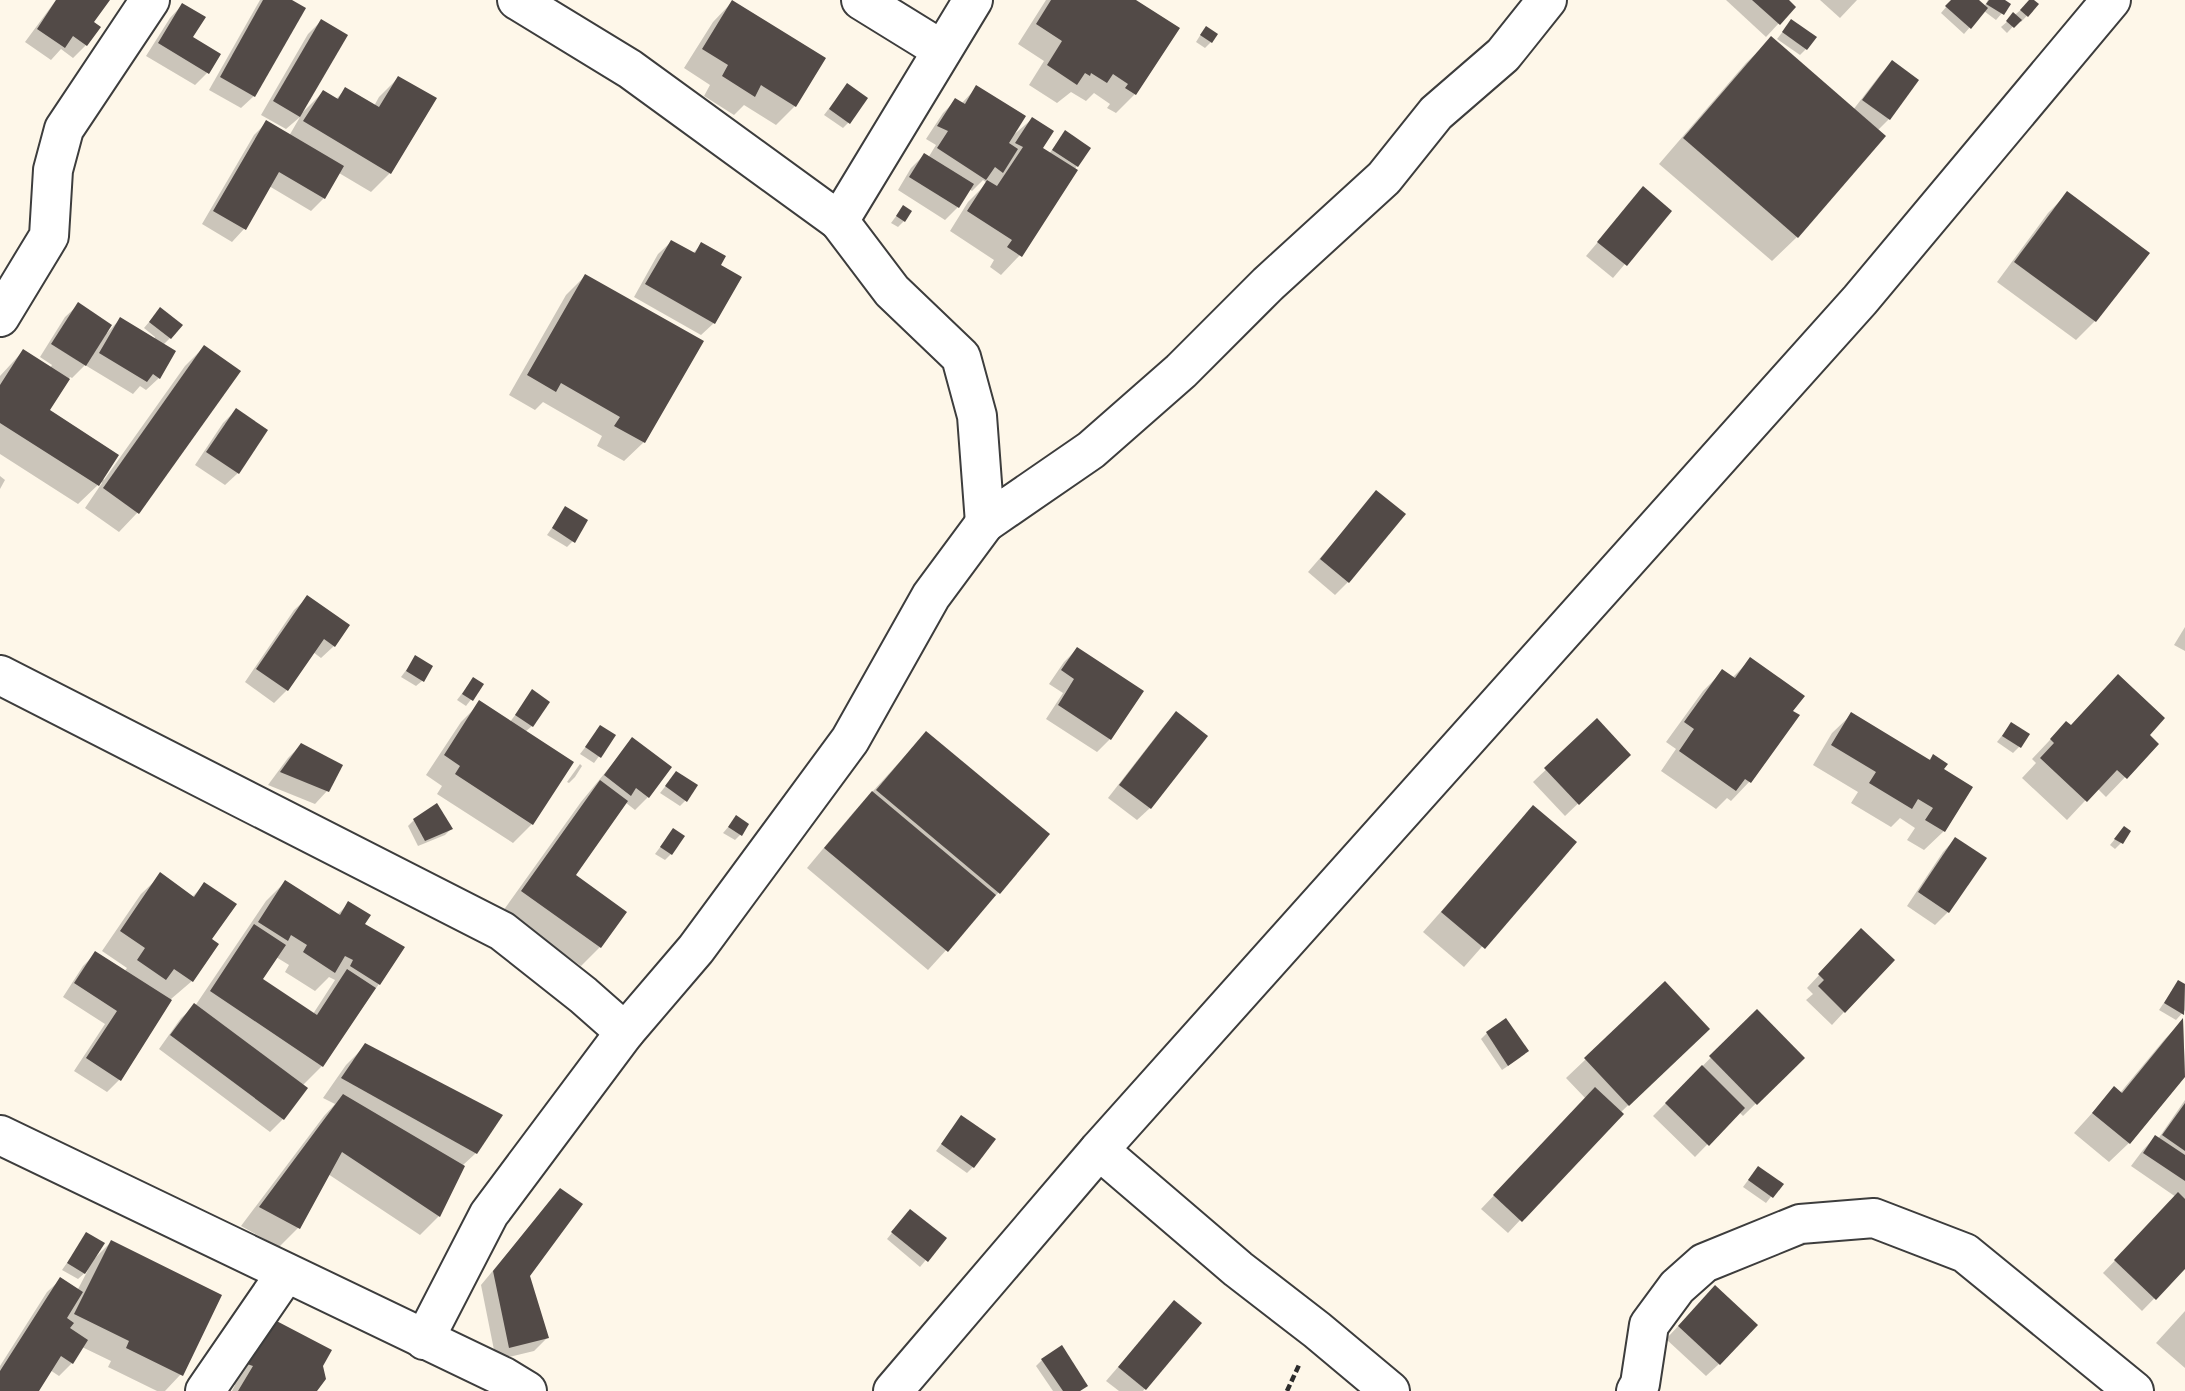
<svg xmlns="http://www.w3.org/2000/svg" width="2185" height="1391" font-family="Bitter,serif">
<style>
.shadow{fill:#0003;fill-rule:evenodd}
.building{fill:#524a47}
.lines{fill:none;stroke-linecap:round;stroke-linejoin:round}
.minor-casing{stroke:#3d3d3d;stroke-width:42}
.path{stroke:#2c2c2c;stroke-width:4.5;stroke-dasharray:7 3.5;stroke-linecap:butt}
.minor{stroke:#fff;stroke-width:38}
</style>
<rect width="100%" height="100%" fill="#fef7e9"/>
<!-- shadow -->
<g class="shadow">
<polygon points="56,0 108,0 92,22 86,45 73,58 61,49 51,60 25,42"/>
<polygon points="260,0 288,0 254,96 241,108 209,90"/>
<polygon points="1046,0 1133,0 1135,94 1116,113 1107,108 1110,104 1094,93 1086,101 1071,92 1057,103 1029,85 1044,61 1018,44"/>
<polygon points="1726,0 1786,0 1794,7 1766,37"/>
<polygon points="1820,0 1857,0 1840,18"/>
<polygon points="1952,0 1976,0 1984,7 1988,0 2002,0 2009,5 1996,20 1984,11 1964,34 1941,13"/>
<polygon points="2032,0 2037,5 2021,22 2019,20 2007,33 2001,27"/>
<polygon points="732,2 795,106 776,125 744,105 734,115 704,96 710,85 684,68 713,22"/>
<polygon points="182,5 191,37 207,73 195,85 146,56 170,18"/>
<polygon points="321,21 303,112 323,92 336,99 346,89 374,106 379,97 398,78 390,173 371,192 339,173 324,198 311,211 269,186 244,229 232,242 202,224 254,135 266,123 289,136 300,117 286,129 261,115 308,34"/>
<polygon points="1791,21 1806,49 1800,55 1777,39"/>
<polygon points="1201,34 1211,42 1205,48 1196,42"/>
<polygon points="1771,39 1853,110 1880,75 1892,62 1889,119 1877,131 1797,237 1772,261 1659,164 1746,63"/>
<polygon points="847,85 849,122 843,128 824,115"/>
<polygon points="977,87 1010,138 1032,119 1040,148 1049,154 1065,132 1077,166 1020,255 1001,275 990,267 994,260 950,231 968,202 987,183 983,180 972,191 969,189 958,207 945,220 898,190 911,168 924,155 928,158 936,145 926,139 943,113 956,100 961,104"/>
<polygon points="1643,189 1670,211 1613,278 1586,256"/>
<polygon points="2067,194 2095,321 2076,340 1997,282 2048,213"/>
<polygon points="903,207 904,221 898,227 891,223"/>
<polygon points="671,242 692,254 702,244 714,323 701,335 634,297 658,254"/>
<polygon points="585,276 644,442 624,461 597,446 602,436 543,402 535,410 509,395 566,295"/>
<polygon points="78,305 107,333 120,319 154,339 155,337 144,328 155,315 170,338 163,345 159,378 146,390 140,386 133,394 85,365 72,378 70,377 48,411 104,480 185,366 204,347 138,512 119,532 85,508 102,483 101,482 78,504 0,454 0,376 23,351 50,368 52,365 40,357 65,317"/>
<polygon points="236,410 238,473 225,485 195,465 223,423"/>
<polygon points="0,476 5,480 0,489"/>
<polygon points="1377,492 1348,582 1335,595 1308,572"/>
<polygon points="566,508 573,541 567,547 547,535"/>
<polygon points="307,598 334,646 321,658 313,652 287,690 274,703 245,682 294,610"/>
<polygon points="2185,627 2185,651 2174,645"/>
<polygon points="1077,649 1110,739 1097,752 1046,719 1063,693 1049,684 1064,662"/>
<polygon points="416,657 422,681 416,686 401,677"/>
<polygon points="1751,659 1791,712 1750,781 1731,801 1727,798 1716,809 1661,771 1676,749 1666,742 1703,691 1722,672 1732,678"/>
<polygon points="473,679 482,685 466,706 457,700"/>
<polygon points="532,692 532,726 525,732 532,824 513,843 437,794 442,786 426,775 461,722 480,703 510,722"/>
<polygon points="1176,714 1150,808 1137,820 1108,798 1164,726"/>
<polygon points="1852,714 1928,761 1933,756 1942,770 1944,831 1924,850 1907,840 1915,828 1900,818 1891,827 1851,803 1858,792 1813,765 1832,733"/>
<polygon points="1597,721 1629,755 1565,816 1533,782"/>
<polygon points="2066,723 2070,727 2147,735 2157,744 2106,797 2097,788 2067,820 2022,778 2036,763 2032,759"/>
<polygon points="2011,724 2019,747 2013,753 1997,742"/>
<polygon points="601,727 614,736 594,763 580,754"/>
<polygon points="926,733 999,892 928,970 807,868 853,813"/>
<polygon points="632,740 670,767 648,797 635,810 625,802 574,875 625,912 600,947 581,966 503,911 581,802"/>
<polygon points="301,745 327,791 315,804 268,785 288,758"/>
<polygon points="580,764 582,766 575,777 569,783 567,782"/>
<polygon points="676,773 685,801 680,806 660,793"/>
<polygon points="1533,807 1574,843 1464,967 1423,932"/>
<polygon points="736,818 741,834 735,840 723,833"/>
<polygon points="414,820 451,829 445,835 418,846 408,826"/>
<polygon points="2124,828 2121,843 2115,849 2110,845"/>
<polygon points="673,830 671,854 665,860 655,854"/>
<polygon points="1955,839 1948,912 1935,925 1907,906 1943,852"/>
<polygon points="161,875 192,897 205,884 210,940 192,981 171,999 119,1080 107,1092 74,1071 105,1024 63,997 83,966 96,953 124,972 127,968 102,951 141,894"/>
<path d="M285,882L337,915L349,903L363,925L379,984L322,1066L302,1086L283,1119L270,1132L159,1049L181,1018L195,1006L266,901ZM276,957L289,965L285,972L315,991L329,977L335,980L313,1014L261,980Z"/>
<polygon points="1848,944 1844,1012 1832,1025 1806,1000 1813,994 1807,988"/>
<polygon points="2178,982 2185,986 2185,1010 2176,1020 2159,1010"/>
<polygon points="1665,984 1688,1048 1620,1113 1508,1233 1481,1209 1586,1099 1566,1078"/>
<polygon points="1757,1011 1802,1058 1743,1116 1739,1112 1695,1157 1653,1116"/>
<polygon points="2183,1020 2185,1074 2129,1143 2109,1162 2074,1133 2114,1089 2120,1093 2164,1040"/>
<polygon points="1487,1033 1521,1057 1502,1070 1481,1039"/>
<polygon points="365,1046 476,1153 463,1165 439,1216 420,1235 328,1174 298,1228 279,1247 241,1226 324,1116 335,1104 323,1098 346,1065"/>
<polygon points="2185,1100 2185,1267 2142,1311 2103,1273 2176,1197 2131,1166 2143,1150 2155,1137 2158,1139"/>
<polygon points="956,1124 973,1167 967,1173 936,1151"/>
<polygon points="1752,1175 1781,1184 1766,1203 1743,1187"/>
<polygon points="560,1190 528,1276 547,1338 534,1351 496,1360 481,1285"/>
<polygon points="905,1217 944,1238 920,1267 887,1239"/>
<polygon points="87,1234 95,1258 111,1242 181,1374 165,1391 157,1391 108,1367 111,1361 82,1347 72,1363 59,1376 50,1370 37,1391 0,1391 0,1366 47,1292 60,1280 77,1291 88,1270 78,1279 62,1270"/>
<polygon points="1703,1300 1719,1364 1706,1376 1666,1339"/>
<polygon points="1174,1302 1199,1323 1143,1391 1119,1391 1106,1381"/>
<polygon points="2185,1311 2185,1368 2156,1343"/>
<polygon points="248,1337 321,1366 315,1391 232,1391 235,1385 220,1381"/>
<polygon points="1042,1360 1086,1385 1080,1391 1053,1391 1036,1366"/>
</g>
<!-- building -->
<g class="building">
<polygon points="56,0 110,0 94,22 101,27 87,46 73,36 65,48 37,29"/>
<polygon points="263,0 292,0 306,8 255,97 220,77"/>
<polygon points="732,0 826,58 796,107 761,85 755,97 722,76 728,65 702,49"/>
<polygon points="1051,0 1136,0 1180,28 1136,95 1125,88 1128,84 1113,74 1107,83 1091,73 1090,76 1085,73 1077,85 1047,65 1062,41 1036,24"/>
<polygon points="1752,0 1789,0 1796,7 1780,25"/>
<polygon points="1951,0 1979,0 1988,8 1971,29 1945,6"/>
<polygon points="1989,0 2005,0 2011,4 2004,15 1986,4"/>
<polygon points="2029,0 2034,0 2039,4 2028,17 2020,10"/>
<polygon points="182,3 206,17 193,37 221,54 209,74 158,43"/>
<polygon points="2013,12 2022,20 2014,28 2006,21"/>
<polygon points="321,19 348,35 300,117 273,101"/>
<polygon points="1791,19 1817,37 1807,50 1782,32"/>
<polygon points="1206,26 1218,34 1212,43 1200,35"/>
<polygon points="1771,36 1886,136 1798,238 1683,138"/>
<polygon points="1892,60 1919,80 1890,120 1862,100"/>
<polygon points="398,76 437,98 391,174 303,121 323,90 338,99 345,87 379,107"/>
<polygon points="847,83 868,98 850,124 829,109"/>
<polygon points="976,85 1026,116 1009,143 1018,149 1003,173 995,167 986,180 937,148 948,131 937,126 955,98 965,104"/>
<polygon points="1032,117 1054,131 1043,148 1078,170 1022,257 1007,247 1012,240 967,211 987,180 997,186 1023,147 1015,143"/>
<polygon points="266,120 344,166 325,199 279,172 246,230 213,211"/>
<polygon points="1065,130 1091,148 1078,167 1052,150"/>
<polygon points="924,153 974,184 959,208 909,177"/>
<polygon points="1643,186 1672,211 1627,266 1597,242"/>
<polygon points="2067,191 2150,253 2096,322 2014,262"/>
<polygon points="903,205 912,211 905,222 896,216"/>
<polygon points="671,240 695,253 701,242 726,256 721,265 742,277 715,324 645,284"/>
<polygon points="585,274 704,341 645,443 614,426 620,417 561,383 556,392 527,375"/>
<polygon points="78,302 112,325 86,366 51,344"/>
<polygon points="160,307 183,325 171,339 149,322"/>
<polygon points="120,317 176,351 160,379 153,374 147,382 99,353"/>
<polygon points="204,345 241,371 139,514 103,488"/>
<polygon points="23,349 70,379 50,410 119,455 99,486 0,423 0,385"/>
<polygon points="236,408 268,430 239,474 206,452"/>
<polygon points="1376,490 1406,514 1349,583 1320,559"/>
<polygon points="565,506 588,520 575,543 552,528"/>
<polygon points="307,595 350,625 335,647 324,639 288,691 256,669"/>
<polygon points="1077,647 1144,691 1111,740 1058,705 1074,679 1061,670"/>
<polygon points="415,655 433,666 424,682 406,671"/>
<polygon points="1750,657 1805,696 1793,711 1800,715 1751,783 1745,779 1736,791 1679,751 1694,729 1684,722 1722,669 1735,678"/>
<polygon points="2118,674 2165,718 2150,735 2159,744 2127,779 2117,770 2087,802 2040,758 2054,743 2050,739 2066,721 2071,725"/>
<polygon points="473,677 484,684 473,701 462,694"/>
<polygon points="532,689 550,702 533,727 515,715"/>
<polygon points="479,700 574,762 533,825 455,774 460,766 444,755"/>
<polygon points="1176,711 1208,736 1151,809 1119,785"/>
<polygon points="1851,712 1930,760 1933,754 1948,764 1944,769 1973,787 1945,832 1925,820 1933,808 1918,799 1912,809 1869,783 1876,772 1831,745"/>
<polygon points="1597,718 1631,755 1579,805 1544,768"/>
<polygon points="2011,722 2030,734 2021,748 2002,736"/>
<polygon points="600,725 616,735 601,758 585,747"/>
<polygon points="926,731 1050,834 1000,894 876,790"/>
<polygon points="632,737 672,767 649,798 636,788 631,796 604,775"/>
<polygon points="301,743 343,765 329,792 280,772"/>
<polygon points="676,771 698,785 687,802 665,786"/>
<polygon points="600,780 628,801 576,875 627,912 601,948 521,891"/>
<polygon points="872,791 996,895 948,952 824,848"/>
<polygon points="437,803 453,829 425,841 413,819"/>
<polygon points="1533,805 1577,842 1485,949 1441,912"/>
<polygon points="736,815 749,824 742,836 728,827"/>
<polygon points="2124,826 2131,831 2123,844 2114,839"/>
<polygon points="673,828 685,836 672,855 660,847"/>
<polygon points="1955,837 1987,858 1949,913 1918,892"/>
<polygon points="160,872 194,897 204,882 237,904 212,939 219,944 193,982 174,969 166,980 137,960 145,948 120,931"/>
<polygon points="285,880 340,915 348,901 371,915 365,924 405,947 380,985 350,966 353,960 345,956 335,973 303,952 307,945 291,935 288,941 258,922"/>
<polygon points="254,924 286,945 263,979 317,1015 347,969 376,988 323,1067 210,991"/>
<polygon points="1861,928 1895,960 1845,1013 1818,986 1824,980 1818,974"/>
<polygon points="95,951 172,1000 121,1081 86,1058 117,1011 74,983"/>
<polygon points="2178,980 2185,984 2184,1015 2164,1003"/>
<polygon points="1665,981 1710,1029 1629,1106 1584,1058"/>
<polygon points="194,1003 308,1088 284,1120 170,1035"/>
<polygon points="1757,1009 1805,1058 1757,1105 1709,1056"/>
<polygon points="1506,1018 1529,1051 1508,1066 1486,1032"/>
<polygon points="2183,1018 2185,1077 2130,1144 2092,1113 2114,1086 2122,1093"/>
<polygon points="365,1043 503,1115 477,1154 341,1078"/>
<polygon points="1702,1065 1745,1108 1709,1146 1665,1103"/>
<polygon points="1595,1087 1624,1114 1522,1222 1493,1195"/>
<polygon points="343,1094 465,1166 440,1217 342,1152 300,1229 259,1207"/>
<polygon points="2185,1103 2185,1151 2162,1135"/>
<polygon points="961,1115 996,1139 974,1168 941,1144"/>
<polygon points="2155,1135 2185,1155 2185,1181 2143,1153"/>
<polygon points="1758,1166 1784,1184 1773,1198 1748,1180"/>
<polygon points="560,1188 583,1204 530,1276 549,1338 509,1348 493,1271"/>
<polygon points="2178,1192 2185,1199 2185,1269 2156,1300 2114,1260"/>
<polygon points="910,1209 947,1238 928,1262 891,1232"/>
<polygon points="86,1232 105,1243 85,1274 67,1263"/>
<polygon points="111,1240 222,1295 183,1376 126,1348 129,1341 74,1314"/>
<polygon points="60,1277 83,1292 67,1318 74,1323 70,1328 88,1340 73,1364 61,1356 39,1391 0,1391 0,1371"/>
<polygon points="1715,1285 1758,1325 1720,1365 1678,1326"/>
<polygon points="1174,1300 1202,1323 1146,1390 1118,1367"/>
<polygon points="267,1316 332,1350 323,1366 326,1379 317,1391 238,1391 253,1366 238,1361"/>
<polygon points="1062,1345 1088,1386 1080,1391 1063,1391 1041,1359"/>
</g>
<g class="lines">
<defs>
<g id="minor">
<polyline points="517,0 630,69 839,221 973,0"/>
<polyline points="861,0 942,50"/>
<polyline points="839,221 892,291 961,357 977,416 985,523 1091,450 1181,371 1268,284 1384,178 1436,113 1503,55 1547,0"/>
<polyline points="0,317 49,236 53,170 64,129 150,0"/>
<polyline points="0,675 502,931 583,995 625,1032"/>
<polyline points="0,1135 504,1377 527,1391"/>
<polyline points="1099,1150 1238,1269 1317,1330 1390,1391"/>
<polyline points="424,1340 489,1214 625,1032 696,949 850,740 931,596 985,523"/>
<polyline points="205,1391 286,1273"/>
<polyline points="893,1391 1099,1150 1860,300 2111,0"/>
<polyline points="1636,1391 1640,1384 1649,1325 1677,1287 1704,1263 1800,1224 1874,1218 1965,1253 2134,1391"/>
</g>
</defs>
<!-- minor casing -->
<use href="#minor" class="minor-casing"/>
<!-- path -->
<polyline class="path" points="1287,1391 1299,1365"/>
<!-- minor -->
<use href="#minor" class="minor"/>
</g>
</svg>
